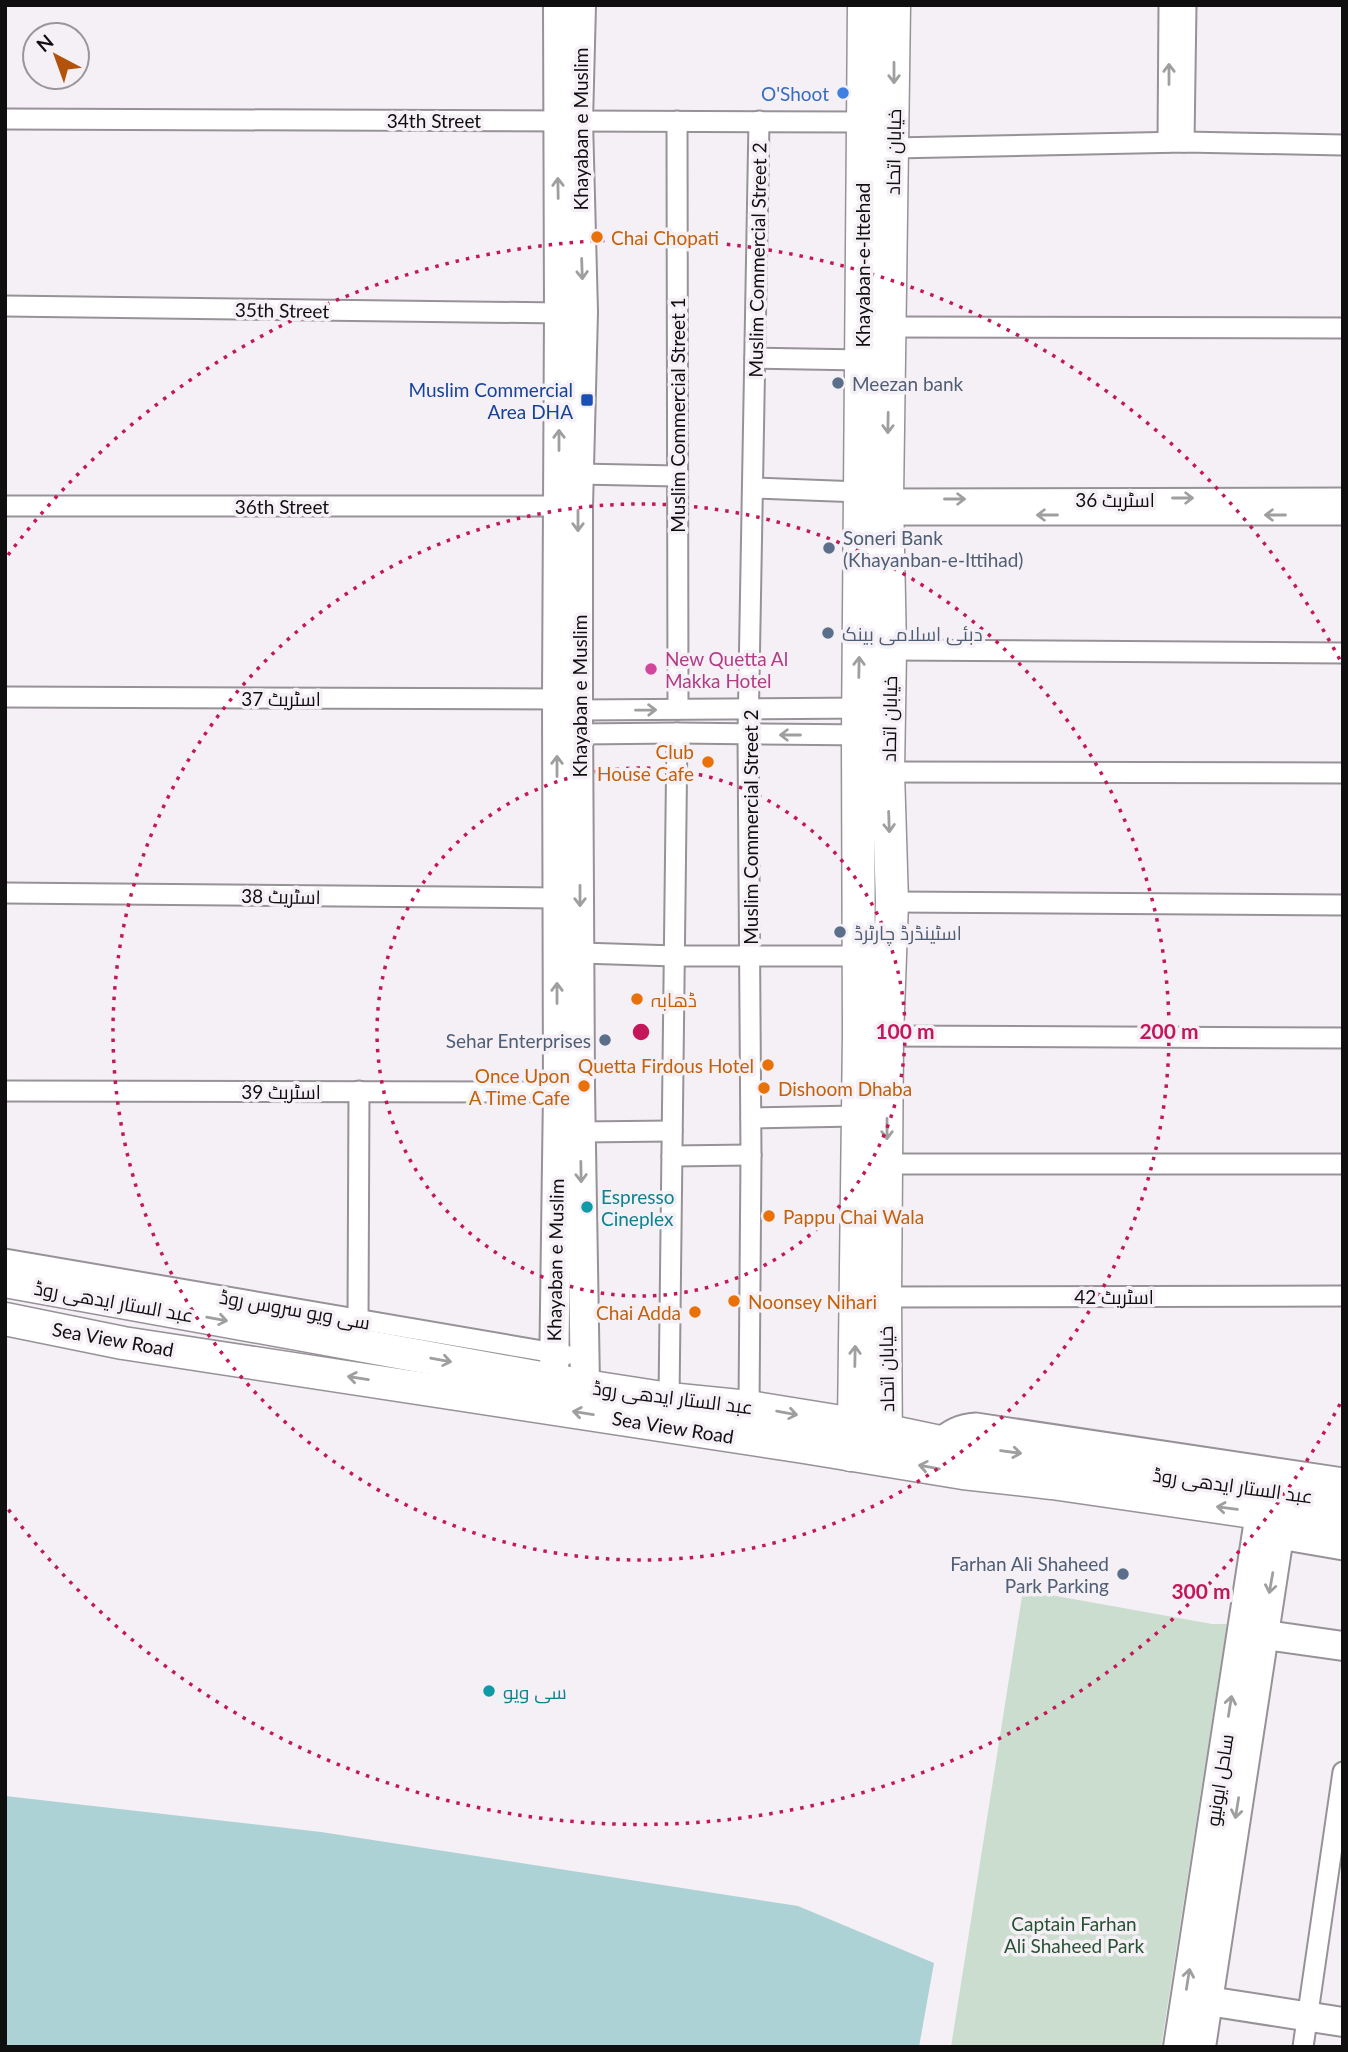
<svg xmlns="http://www.w3.org/2000/svg" width="1348" height="2052" font-family="Lato,Cairo,sans-serif">
<style>
.green{fill:#cbddce}
.water{fill:#acd2d5}
.lines{fill:none;stroke-linecap:round;stroke-linejoin:round}
.street-casing{stroke:#979297;stroke-width:23}
.secondary-casing{stroke:#979297;stroke-width:32}
.primary-casing{stroke:#979297;stroke-width:35}
.street{stroke:#fff;stroke-width:19}
.secondary{stroke:#fff;stroke-width:28}
.primary{stroke:#fff;stroke-width:32}
.oneway{stroke:#9f9f9f}
.ring{fill:none;stroke:#c2185b;stroke-width:3.5;stroke-dasharray:3.5 7}
.shop-dot{fill:#3f7fe0;stroke:#f5f0f5;stroke-width:2.5}
.food-dot{fill:#e8710a;stroke:#f5f0f5;stroke-width:2.5}
.service-dot{fill:#5c6f8a;stroke:#f5f0f5;stroke-width:2.5}
.transit-dot{fill:#1a4fb4;stroke:#f5f0f5;stroke-width:2.5}
.hotel-dot{fill:#d1479c;stroke:#f5f0f5;stroke-width:2.5}
.culture-dot{fill:#0f9aa8;stroke:#f5f0f5;stroke-width:2.5}
.labels{text-anchor:middle;dominant-baseline:central;stroke-width:7;stroke-linejoin:round;paint-order:stroke}
.shop-label{font-size:19px;fill:#366cbe;stroke:#f5f0f5;text-anchor:end}
.street-label{font-size:19px;fill:#100f10;stroke:#f5f0f5}
.food-label{font-size:19px;fill:#c56008;stroke:#f5f0f5;text-anchor:start}
.service-label{font-size:19px;fill:#4e5e75;stroke:#f5f0f5;text-anchor:start}
.transit-label{font-size:19px;fill:#164399;stroke:#f5f0f5;text-anchor:end}
.hotel-label{font-size:19px;fill:#b23c85;stroke:#f5f0f5;text-anchor:start}
.culture-label{font-size:19px;fill:#0d838f;stroke:#f5f0f5;text-anchor:start}
.park-label{font-size:19px;fill:#275133;stroke:#f5f0f5}
.centre{fill:#c2185b;stroke:#f5f0f5;stroke-width:3.5}
.ring-label{font-size:21px;text-anchor:middle;font-weight:bold;fill:#c2185b;stroke:#f5f0f5;stroke-width:7;stroke-linejoin:round;paint-order:stroke}
</style>
<rect width="100%" height="100%" fill="#f5f0f5"/>
<!-- green -->
<polygon class="green" points="1023,1590 1212,1624 1227,1624 1161,2047 951,2047"/>
<!-- water -->
<polygon class="water" points="5,1796 321,1832 798,1906 934,1963 919,2047 5,2047"/>
<g class="lines">
<defs>
<g id="street">
<polyline points="5,119 863,122"/>
<polyline points="677,121 678,709"/>
<polyline points="1168,142 1169,5"/>
<polyline points="1184,142 1186,5"/>
<polyline points="893,148 1184,142 1343,145"/>
<polyline points="5,306 559,313"/>
<polyline points="890,327 1343,328"/>
<polyline points="755,358 862,360"/>
<polyline points="579,474 677,476"/>
<polyline points="753,488 860,492"/>
<polyline points="887,499 1343,498"/>
<polyline points="5,506 559,506"/>
<polyline points="888,515 1343,515"/>
<polyline points="890,650 1343,653"/>
<polyline points="5,697 557,699"/>
<polyline points="578,710 867,708"/>
<polyline points="579,734 677,733 868,735"/>
<polyline points="888,772 1343,773"/>
<polyline points="5,893 557,898"/>
<polyline points="892,902 1343,905"/>
<polyline points="581,953 675,956 859,956"/>
<polyline points="878,1036 1343,1038"/>
<polyline points="5,1091 558,1092"/>
<polyline points="751,1118 857,1116"/>
<polyline points="581,1132 672,1131"/>
<polyline points="672,1156 751,1155"/>
<polyline points="887,1164 1343,1164"/>
<polyline points="5,1259 566,1355"/>
<polyline points="885,1297 1343,1296"/>
<polyline points="358,1320 359,1091"/>
<polyline points="669,1399 677,733"/>
<polyline points="749,1407 751,1155 748,735 759,121"/>
<path d="M935,1441C949,1430 958,1424 976,1423L1343,1478"/>
<polyline points="1268,1537 1343,1550"/>
<polyline points="1303,2047 1343,1772"/>
</g>
<g id="secondary">
<polyline points="581,5 578,121 583,312 578,506 578,710 580,1087 585,1386"/>
<polyline points="554,1380 558,1092 557,699 559,313 558,5"/>
<polyline points="1244,1632 1343,1646"/>
<polyline points="1208,2001 1343,2022"/>
<polyline points="1178,2047 1260,1513"/>
<polyline points="1201,2047 1282,1516"/>
</g>
<g id="primary">
<polyline points="5,1281 585,1386 669,1399 749,1407 854,1424 935,1441 1343,1501"/>
<polyline points="5,1319 123,1343 804,1447 963,1473 1052,1483 1343,1525"/>
<polyline points="851,1455 854,1424 859,1035 858,736 864,5"/>
<polyline points="886,1460 885,1297 887,1037 892,902 888,772 890,650 887,499 894,5"/>
</g>
</defs>
<!-- street casing -->
<use href="#street" class="street-casing"/>
<!-- secondary casing -->
<use href="#secondary" class="secondary-casing"/>
<!-- primary casing -->
<use href="#primary" class="primary-casing"/>
<!-- street -->
<use href="#street" class="street"/>
<!-- secondary -->
<use href="#secondary" class="secondary"/>
<!-- primary -->
<use href="#primary" class="primary"/>
</g>
<!-- one-way arrows -->
<defs><path id="oneway-shaft" d="M-6 0H5M1.5-3L5.5 0L1.5 3" fill="none" stroke-width="1.6" stroke-linecap="round" stroke-linejoin="round" transform="scale(1.75)"/></defs>
<g class="oneway">
<use href="#oneway-shaft" transform="translate(894 73) rotate(90)"/>
<use href="#oneway-shaft" transform="translate(1169 74) rotate(-90)"/>
<use href="#oneway-shaft" transform="translate(558 188) rotate(-91)"/>
<use href="#oneway-shaft" transform="translate(582 269) rotate(88)"/>
<use href="#oneway-shaft" transform="translate(888 423) rotate(91)"/>
<use href="#oneway-shaft" transform="translate(559 440) rotate(-90)"/>
<use href="#oneway-shaft" transform="translate(1183 498)"/>
<use href="#oneway-shaft" transform="translate(955 499)"/>
<use href="#oneway-shaft" transform="translate(1047 515) rotate(180)"/>
<use href="#oneway-shaft" transform="translate(1275 515) rotate(180)"/>
<use href="#oneway-shaft" transform="translate(578 521) rotate(90)"/>
<use href="#oneway-shaft" transform="translate(859 667) rotate(-89)"/>
<use href="#oneway-shaft" transform="translate(646 710) rotate(-1)"/>
<use href="#oneway-shaft" transform="translate(790 735) rotate(-180)"/>
<use href="#oneway-shaft" transform="translate(557 766) rotate(-90)"/>
<use href="#oneway-shaft" transform="translate(889 822) rotate(88)"/>
<use href="#oneway-shaft" transform="translate(580 896) rotate(90)"/>
<use href="#oneway-shaft" transform="translate(557 993) rotate(-90)"/>
<use href="#oneway-shaft" transform="translate(887 1129) rotate(90)"/>
<use href="#oneway-shaft" transform="translate(581 1172) rotate(89)"/>
<use href="#oneway-shaft" transform="translate(217 1319) rotate(10)"/>
<use href="#oneway-shaft" transform="translate(855 1356) rotate(-89)"/>
<use href="#oneway-shaft" transform="translate(441 1360) rotate(10)"/>
<use href="#oneway-shaft" transform="translate(358 1378) rotate(-171)"/>
<use href="#oneway-shaft" transform="translate(583 1413) rotate(-171)"/>
<use href="#oneway-shaft" transform="translate(787 1413) rotate(10)"/>
<use href="#oneway-shaft" transform="translate(1011 1452) rotate(8)"/>
<use href="#oneway-shaft" transform="translate(929 1467) rotate(-170)"/>
<use href="#oneway-shaft" transform="translate(1227 1508) rotate(-172)"/>
<use href="#oneway-shaft" transform="translate(1271 1583) rotate(100)"/>
<use href="#oneway-shaft" transform="translate(1230 1706) rotate(-81)"/>
<use href="#oneway-shaft" transform="translate(1237 1808) rotate(99)"/>
<use href="#oneway-shaft" transform="translate(1188 1979) rotate(-81)"/>
</g>
<!-- distance rings -->
<g class="ring">
<circle cx="641" cy="1032" r="264"/>
<circle cx="641" cy="1032" r="528"/>
<path d="M1340 1404A792 792 0 0 1 8 1509M8 555A792 792 0 0 1 1340 660"/>
</g>
<!-- markers -->
<circle class="shop-dot" cx="843" cy="93" r="7"/>
<g class="food-dot">
<circle cx="597" cy="237" r="7"/>
<circle cx="708" cy="762" r="7"/>
<circle cx="637" cy="999" r="7"/>
<circle cx="768" cy="1065" r="7"/>
<circle cx="584" cy="1086" r="7"/>
<circle cx="764" cy="1088" r="7"/>
<circle cx="769" cy="1216" r="7"/>
<circle cx="734" cy="1301" r="7"/>
<circle cx="695" cy="1312" r="7"/>
</g>
<g class="service-dot">
<circle cx="838" cy="383" r="7"/>
<circle cx="829" cy="548" r="7"/>
<circle cx="828" cy="633" r="7"/>
<circle cx="840" cy="932" r="7"/>
<circle cx="605" cy="1040" r="7"/>
<circle cx="1123" cy="1574" r="7"/>
</g>
<rect class="transit-dot" x="580" y="393" width="14" height="14" rx="3.5"/>
<circle class="hotel-dot" cx="651" cy="669" r="7"/>
<g class="culture-dot">
<circle cx="587" cy="1207" r="7"/>
<circle cx="489" cy="1691" r="7"/>
</g>
<g class="labels">
<!-- shop labels -->
<g class="shop-label">
<text x="829" y="93">O'Shoot</text>
</g>
<!-- street labels -->
<g class="street-label">
<text x="434" y="120">34th Street</text>
<text transform="translate(580 129) rotate(-90)">Khayaban e Muslim</text>
<text transform="translate(893 152) rotate(-89)">خیابان اتحاد</text>
<text transform="translate(757 260) rotate(-89)">Muslim Commercial Street 2</text>
<text transform="translate(862 265) rotate(-90)">Khayaban-e-Ittehad</text>
<text transform="translate(282 310) rotate(1)">35th Street</text>
<text transform="translate(677 415) rotate(-90)">Muslim Commercial Street 1</text>
<text x="1115" y="499">اسٹریٹ 36</text>
<text x="282" y="506">36th Street</text>
<text transform="translate(579 696) rotate(-90)">Khayaban e Muslim</text>
<text x="281" y="698">اسٹریٹ 37</text>
<text transform="translate(889 719) rotate(-89)">خیابان اتحاد</text>
<text transform="translate(750 827) rotate(-90)">Muslim Commercial Street 2</text>
<text transform="translate(281 896) rotate(1)">اسٹریٹ 38</text>
<text x="281" y="1091">اسٹریٹ 39</text>
<text transform="translate(555 1260) rotate(-89)">Khayaban e Muslim</text>
<text x="1114" y="1296">اسٹریٹ 42</text>
<text transform="translate(114 1301) rotate(10)">عبد الستار ایدھی روڈ</text>
<text transform="translate(295 1309) rotate(10)">سی ویو سروس روڈ</text>
<text transform="translate(113 1339) rotate(10)">Sea View Road</text>
<text transform="translate(886 1369) rotate(-91)">خیابان اتحاد</text>
<text transform="translate(673 1397) rotate(7)">عبد الستار ایدھی روڈ</text>
<text transform="translate(673 1427) rotate(9)">Sea View Road</text>
<text transform="translate(1233 1485) rotate(8)">عبد الستار ایدھی روڈ</text>
<text transform="translate(1219 1780) rotate(-81)">ساحل ایونیو</text>
</g>
<!-- food labels -->
<g class="food-label">
<text x="611" y="237">Chai Chopati</text>
<text x="694" y="751" text-anchor="end">Club<tspan x="694" dy="22">House Cafe</tspan></text>
<text x="651" y="999">ڈھابہ</text>
<text x="754" y="1065" text-anchor="end">Quetta Firdous Hotel</text>
<text x="570" y="1075" text-anchor="end">Once Upon<tspan x="570" dy="22">A Time Cafe</tspan></text>
<text x="778" y="1088">Dishoom Dhaba</text>
<text x="783" y="1216">Pappu Chai Wala</text>
<text x="748" y="1301">Noonsey Nihari</text>
<text x="681" y="1312" text-anchor="end">Chai Adda</text>
</g>
<!-- service labels -->
<g class="service-label">
<text x="852" y="383">Meezan bank</text>
<text x="843" y="537">Soneri Bank<tspan x="843" dy="22">(Khayanban-e-Ittihad)</tspan></text>
<text x="842" y="633">دبئی اسلامی بینک</text>
<text x="854" y="932">اسٹینڈرڈ چارٹرڈ</text>
<text x="591" y="1040" text-anchor="end">Sehar Enterprises</text>
<text x="1109" y="1563" text-anchor="end">Farhan Ali Shaheed<tspan x="1109" dy="22">Park Parking</tspan></text>
</g>
<!-- transit labels -->
<g class="transit-label">
<text x="573" y="389">Muslim Commercial<tspan x="573" dy="22">Area DHA</tspan></text>
</g>
<!-- hotel labels -->
<g class="hotel-label">
<text x="665" y="658">New Quetta Al<tspan x="665" dy="22">Makka Hotel</tspan></text>
</g>
<!-- culture labels -->
<g class="culture-label">
<text x="601" y="1196">Espresso<tspan x="601" dy="22">Cineplex</tspan></text>
<text x="503" y="1691">سی ویو</text>
</g>
<!-- park labels -->
<g class="park-label">
<text x="1074" y="1923">Captain Farhan<tspan x="1074" dy="22">Ali Shaheed Park</tspan></text>
</g>
</g>
<circle cx="641" cy="1032" r="10" class="centre"/>
<g class="ring-label">
<text x="905" y="1039">100 m</text>
<text x="1169" y="1039">200 m</text>
<text x="1201" y="1599">300 m</text>
</g>
<!-- border -->
<rect width="1348" height="2052" fill="none" stroke="#100f10" stroke-width="14"/>
<!-- north arrow -->
<g transform="translate(56 56) rotate(319)"><circle r="33" fill="#f5f0f5" stroke="#999699" stroke-width="2"/>
<path d="M0-5L12 26L0 18L-12 26Z" fill="#b3530b"/>
<text y="-10" font-size="19" font-weight="bold" text-anchor="middle" fill="#100f10">N</text>
</g>
</svg>
